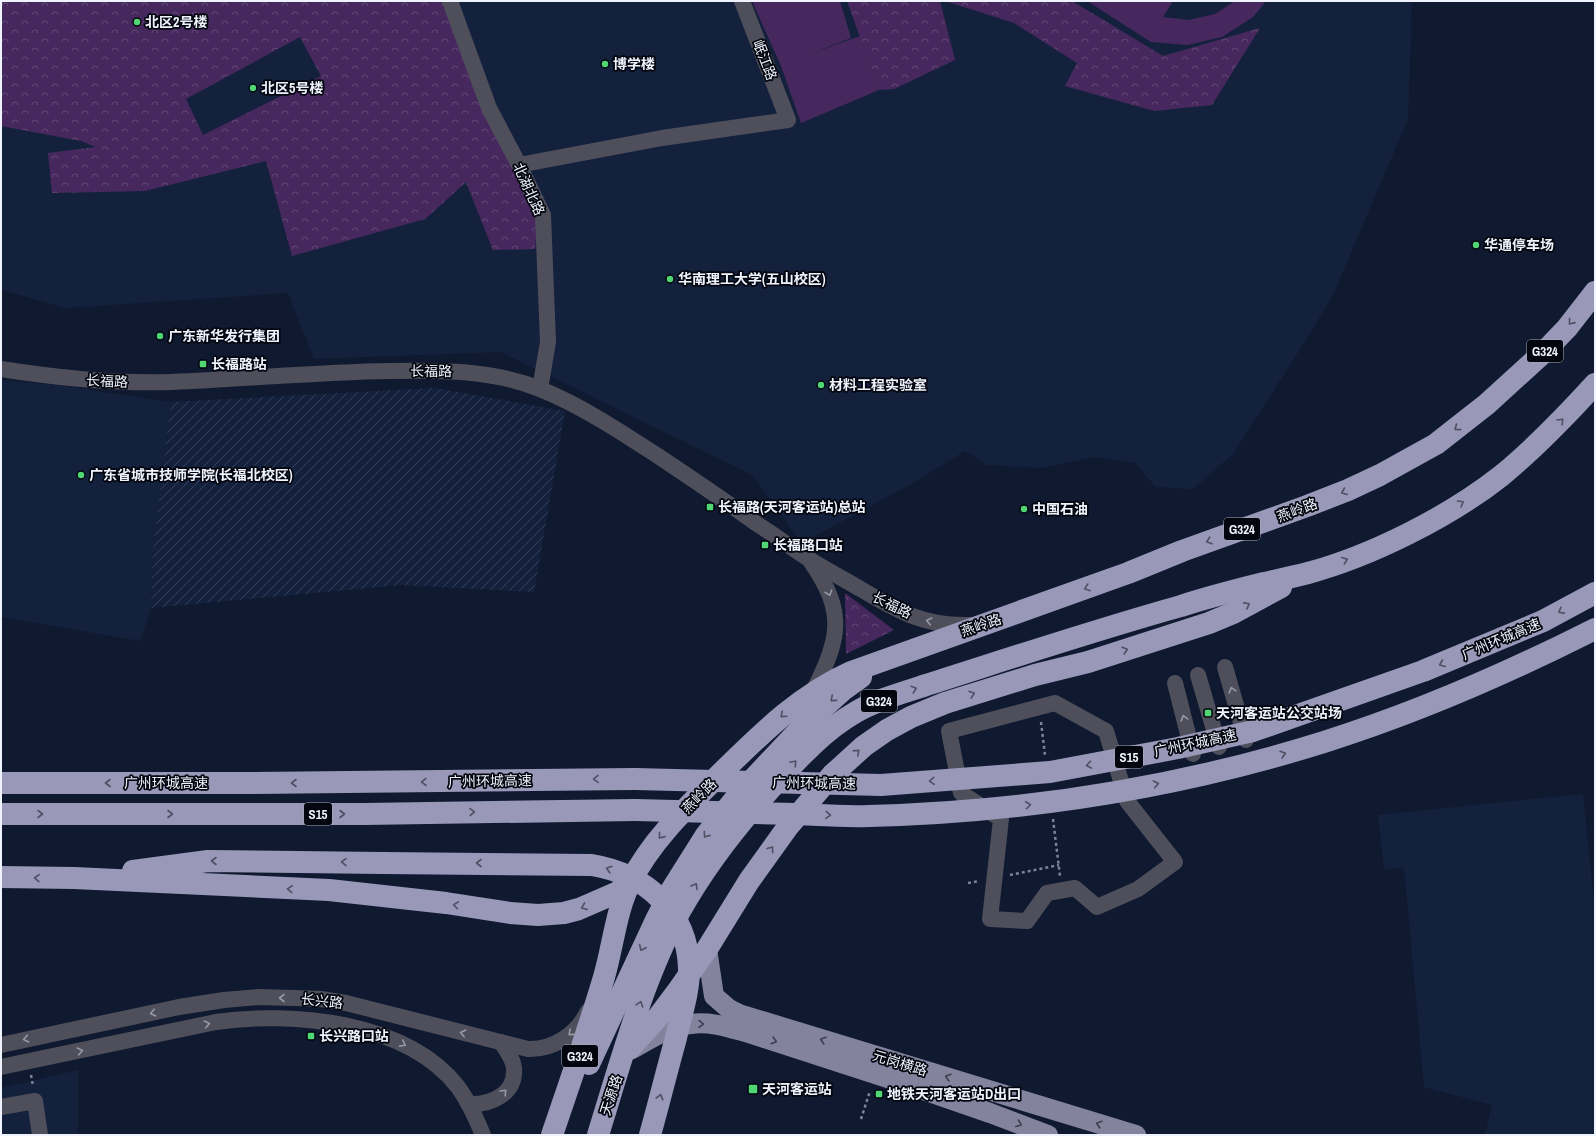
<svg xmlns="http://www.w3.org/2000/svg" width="1596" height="1136" font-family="'Archivo Narrow','Noto Sans SC',sans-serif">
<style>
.built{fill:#14213d}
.industrial{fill:url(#industrial-furrows)}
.forest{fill:url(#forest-crowns);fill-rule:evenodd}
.garden{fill:#47285e}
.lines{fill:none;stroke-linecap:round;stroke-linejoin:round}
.path{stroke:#7d8595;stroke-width:2.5;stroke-dasharray:3 3;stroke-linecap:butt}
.minor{stroke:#4f4f5c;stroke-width:16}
.major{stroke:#84839e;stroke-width:20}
.highway{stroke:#9998b8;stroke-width:22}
.highway-bridge{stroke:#9998b8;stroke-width:22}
.oneway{stroke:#4e4f63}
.oneway2{stroke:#9799a4}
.oneway3{stroke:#3d3e4f}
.poi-dot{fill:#50d674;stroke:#03060e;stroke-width:1.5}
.labels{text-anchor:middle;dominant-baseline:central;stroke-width:3.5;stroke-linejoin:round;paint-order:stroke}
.shield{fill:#03060e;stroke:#a8acb5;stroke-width:1}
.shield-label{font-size:13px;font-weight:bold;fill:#eef3fd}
.poi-label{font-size:14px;font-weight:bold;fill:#eef3fd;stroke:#03060e;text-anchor:start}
.street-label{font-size:14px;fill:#eef3fd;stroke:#03060e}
</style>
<defs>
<pattern id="industrial-furrows" width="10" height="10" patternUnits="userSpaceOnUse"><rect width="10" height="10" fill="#14213d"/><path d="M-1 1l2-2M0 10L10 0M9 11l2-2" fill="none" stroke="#36425a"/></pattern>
<pattern id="forest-crowns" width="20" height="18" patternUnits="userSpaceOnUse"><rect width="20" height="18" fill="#47285e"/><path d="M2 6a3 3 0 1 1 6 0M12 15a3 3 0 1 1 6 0" fill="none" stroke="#624876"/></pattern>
</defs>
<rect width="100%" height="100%" fill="#0f1a30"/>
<!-- built -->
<g class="built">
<polygon points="1,1 1412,1 1408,119 1333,295 1311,332 1233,454 1193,489 1156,487 1135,463 1095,457 1042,468 987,465 965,451 913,483 802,543 752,475 501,352 314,359 288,293 66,308 1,290"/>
<polygon points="1,380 57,385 171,402 153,548 151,608 140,641 1,617"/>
<polygon points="1583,794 1595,914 1595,1135 1485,1135 1492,1105 1424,1087 1404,867 1384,870 1378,815"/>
<polygon points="78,1070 78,1135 1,1135 1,1088"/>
</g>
<!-- industrial -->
<polygon class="industrial" points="435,388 565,411 534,592 401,585 151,608 153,548 171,402"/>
<!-- forest -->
<g class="forest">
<path d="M1,1H450L539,208L535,249L493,250L466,182L425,219L292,256L266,161L145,191L52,193L48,153L96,147L81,141L1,126ZM300,37L321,76L203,135L186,99Z"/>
<polygon points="847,1 940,1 955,60 894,89 879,90"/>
<polygon points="945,1 1072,1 1163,56 1260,28 1212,105 1154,111 1065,86 1077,63 1014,23"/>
<polygon points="845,593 894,630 846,654"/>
</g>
<!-- garden -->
<g class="garden">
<polygon points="752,1 840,1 851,38 810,54 860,36 879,90 801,123 781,66"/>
<polygon points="1087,1 1173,1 1163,17 1189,20 1215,14 1235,1 1266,1 1253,17 1222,37 1187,45 1151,42"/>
</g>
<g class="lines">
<!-- path -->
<g class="path">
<polyline points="1041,722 1045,755"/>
<polyline points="1053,819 1060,876"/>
<polyline points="1010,875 1059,865"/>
<polyline points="968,883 979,881"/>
<polyline points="31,1075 33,1086"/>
<polyline points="861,1119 870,1091"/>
</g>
<!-- minor -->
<g class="minor">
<polyline points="450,1 489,108 519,165 543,215 548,342 540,389"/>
<polyline points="519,165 662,138 788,120 742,1"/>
<path d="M1,369C58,378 115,384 172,382C245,379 318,372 391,371C441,370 493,370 540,389C582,406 621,432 658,456C691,478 725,501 757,524C775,535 791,548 809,559C821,567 833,573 845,580C889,605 917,627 970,625"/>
<path d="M811,562C847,614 839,639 813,692"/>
<polyline points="1225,667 1246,740"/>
<polyline points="1198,675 1219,747"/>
<polyline points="1175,683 1193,754"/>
<polygon points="1055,703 1106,731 1127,801 1175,862 1138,889 1097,907 1075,888 1047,893 1027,921 990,919 1001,819 961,793 949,731"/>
<path d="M1,1045L179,1007L224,1000L259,997L294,998L321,999L346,1003L528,1049C553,1050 577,1034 588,1011"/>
<path d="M1,1067L216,1022C292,1011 407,1021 458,1087C469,1102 476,1118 483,1135"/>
<path d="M469,1104C491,1105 516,1094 514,1068C513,1058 506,1050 501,1042"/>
<polyline points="1,1107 35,1101 40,1135"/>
</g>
<!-- major -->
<g class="major">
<polyline points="707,949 714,996 729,1009 739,1014 1136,1135"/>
<path d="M632,1049C650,1039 670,1026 691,1024C711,1021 730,1028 749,1033L906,1084L990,1113L1048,1135"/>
</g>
<!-- highway -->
<g class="highway">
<polyline points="1,783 247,783 635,779"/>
<polyline points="1,814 364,814 635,810"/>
<polyline points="133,871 208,861 383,863"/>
<polyline points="1,877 74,878 329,890 446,903 510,913 538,915 564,913 579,909 618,892 630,882"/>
<polyline points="629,1049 658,1017 679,989 707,949 749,881 787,828 832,775 864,746 887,730 911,717 945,703 1035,675 1088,662 1209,623 1233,613 1281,587"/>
<polyline points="589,1064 657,918 672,889 706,835 738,795 803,726 843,690 861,677"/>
<path d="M552,1135C570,1082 588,1031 604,977C613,947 616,909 631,881C652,840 686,808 719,775C759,736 799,695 851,672L1128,573L1182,551L1307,506L1348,490L1380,475L1436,444L1487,404L1544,352L1567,328L1595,292"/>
<path d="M598,1135C621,1061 643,979 680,911C706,865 737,825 773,786C799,758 823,731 856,712C878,699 903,693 926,685C1011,658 1095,630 1181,606C1208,597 1236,590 1264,583C1278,580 1293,577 1308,573C1371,556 1449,517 1501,476C1535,448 1565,417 1595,384"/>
</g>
<!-- highway-bridge -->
<g class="highway-bridge">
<polyline points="635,779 881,785 1050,772 1178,748 1253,731 1423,671 1543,621 1595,593"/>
<path d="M635,810C689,811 742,813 795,814C819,815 844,817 869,816C1023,812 1177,788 1324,742C1416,713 1510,672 1595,629"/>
<path d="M383,863L592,865C646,874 688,912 689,969C689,993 681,1015 676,1038C667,1070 659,1103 650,1135"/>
</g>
</g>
<!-- one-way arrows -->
<defs><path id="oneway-chevron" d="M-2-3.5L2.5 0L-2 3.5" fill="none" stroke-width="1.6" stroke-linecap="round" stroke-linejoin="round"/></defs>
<g class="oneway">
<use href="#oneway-chevron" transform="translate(1571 322) rotate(129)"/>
<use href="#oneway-chevron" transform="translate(1561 421) rotate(-46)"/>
<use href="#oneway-chevron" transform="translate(1457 428) rotate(143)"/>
<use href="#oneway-chevron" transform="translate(1344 492) rotate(157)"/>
<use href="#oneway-chevron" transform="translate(1461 503) rotate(-31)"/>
<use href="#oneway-chevron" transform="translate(1209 541) rotate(161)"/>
<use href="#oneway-chevron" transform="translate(1345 560) rotate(-20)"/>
<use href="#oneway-chevron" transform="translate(1087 588) rotate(161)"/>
<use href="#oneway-chevron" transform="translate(1247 605) rotate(-28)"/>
<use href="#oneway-chevron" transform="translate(1561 611) rotate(152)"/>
<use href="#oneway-chevron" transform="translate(1125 650) rotate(-18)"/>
<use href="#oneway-chevron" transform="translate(1442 664) rotate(157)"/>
<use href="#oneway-chevron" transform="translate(914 689) rotate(-19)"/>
<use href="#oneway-chevron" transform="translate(972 694) rotate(-19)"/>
<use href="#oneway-chevron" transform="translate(833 699) rotate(139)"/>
<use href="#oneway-chevron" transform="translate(783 715) rotate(138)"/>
<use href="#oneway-chevron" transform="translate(857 752) rotate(-42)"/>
<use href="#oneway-chevron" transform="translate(1283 754) rotate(-16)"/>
<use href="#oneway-chevron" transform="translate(794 763) rotate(-47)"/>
<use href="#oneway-chevron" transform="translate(1089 765) rotate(170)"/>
<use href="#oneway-chevron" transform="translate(596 779) rotate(179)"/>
<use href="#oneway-chevron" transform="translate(932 781) rotate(176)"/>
<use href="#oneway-chevron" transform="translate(424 782) rotate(179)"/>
<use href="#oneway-chevron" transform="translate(108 783) rotate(-180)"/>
<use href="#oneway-chevron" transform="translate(294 783) rotate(180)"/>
<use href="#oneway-chevron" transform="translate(1156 784) rotate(-11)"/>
<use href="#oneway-chevron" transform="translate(1028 805) rotate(-7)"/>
<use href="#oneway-chevron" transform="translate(472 812) rotate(-1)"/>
<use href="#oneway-chevron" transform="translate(40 814)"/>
<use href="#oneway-chevron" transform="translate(170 814)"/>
<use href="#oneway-chevron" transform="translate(342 814)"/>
<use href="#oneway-chevron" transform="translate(828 815) rotate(2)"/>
<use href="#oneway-chevron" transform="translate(706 835) rotate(125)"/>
<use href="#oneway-chevron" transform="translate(661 836) rotate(129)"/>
<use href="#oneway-chevron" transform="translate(771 849) rotate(-54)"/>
<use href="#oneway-chevron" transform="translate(214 861) rotate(-180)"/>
<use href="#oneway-chevron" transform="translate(344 862) rotate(-179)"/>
<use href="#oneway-chevron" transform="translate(479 863) rotate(-180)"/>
<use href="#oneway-chevron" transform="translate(609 869) rotate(-163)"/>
<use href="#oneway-chevron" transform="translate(37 878) rotate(-179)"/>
<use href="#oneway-chevron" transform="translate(695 886) rotate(-59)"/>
<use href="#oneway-chevron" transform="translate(290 889) rotate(-177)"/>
<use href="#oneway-chevron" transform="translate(456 905) rotate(-171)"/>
<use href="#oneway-chevron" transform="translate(584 907) rotate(158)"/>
<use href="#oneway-chevron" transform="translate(642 948) rotate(115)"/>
<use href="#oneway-chevron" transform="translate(640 1004) rotate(-72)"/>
<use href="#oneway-chevron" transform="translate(660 1097) rotate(-75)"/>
</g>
<g class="oneway2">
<use href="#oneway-chevron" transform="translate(829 593) rotate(71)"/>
<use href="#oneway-chevron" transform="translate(929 621) rotate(-167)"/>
<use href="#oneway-chevron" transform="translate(1232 690) rotate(-106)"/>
<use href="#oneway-chevron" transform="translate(1184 718) rotate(-105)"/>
<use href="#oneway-chevron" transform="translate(282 998) rotate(-180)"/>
<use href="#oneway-chevron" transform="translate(153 1013) rotate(168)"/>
<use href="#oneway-chevron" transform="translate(207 1024) rotate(-12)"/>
<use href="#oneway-chevron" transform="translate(463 1033) rotate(-167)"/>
<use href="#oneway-chevron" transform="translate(571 1033) rotate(139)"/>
<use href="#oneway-chevron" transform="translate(26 1039) rotate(168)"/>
<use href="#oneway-chevron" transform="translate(403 1044) rotate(28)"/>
<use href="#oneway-chevron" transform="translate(80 1051) rotate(-12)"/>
<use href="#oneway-chevron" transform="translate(504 1092) rotate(-47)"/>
</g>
<g class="oneway3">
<use href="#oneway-chevron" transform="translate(701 1024) rotate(1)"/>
<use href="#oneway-chevron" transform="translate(823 1040) rotate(-163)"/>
<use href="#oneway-chevron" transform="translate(774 1041) rotate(18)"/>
<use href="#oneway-chevron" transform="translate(948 1077) rotate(-163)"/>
<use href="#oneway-chevron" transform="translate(1019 1124) rotate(21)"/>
<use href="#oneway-chevron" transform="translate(1099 1124) rotate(-163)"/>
</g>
<!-- markers -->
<g class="poi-dot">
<circle cx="137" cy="22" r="4"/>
<circle cx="605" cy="64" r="4"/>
<circle cx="253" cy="88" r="4"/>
<circle cx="1476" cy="245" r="4"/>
<circle cx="670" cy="279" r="4"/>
<circle cx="160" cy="336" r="4"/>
<rect x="199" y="360" width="8" height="8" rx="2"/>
<circle cx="821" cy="385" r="4"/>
<circle cx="81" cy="475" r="4"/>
<rect x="706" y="503" width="8" height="8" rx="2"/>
<circle cx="1024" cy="509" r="4"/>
<rect x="761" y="541" width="8" height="8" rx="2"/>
<rect x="1204" y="709" width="8" height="8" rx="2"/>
<rect x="307" y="1032" width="8" height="8" rx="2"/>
<rect x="748" y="1084" width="10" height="10" rx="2"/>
<rect x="875" y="1090" width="8" height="8" rx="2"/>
</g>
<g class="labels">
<!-- shield labels -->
<g class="shield">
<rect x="1527" y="340" width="36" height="22" rx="3"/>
<rect x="1224" y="518" width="36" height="22" rx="3"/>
<rect x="861" y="690" width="36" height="22" rx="3"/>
<rect x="1115" y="746" width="28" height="22" rx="3"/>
<rect x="304" y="803" width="28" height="22" rx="3"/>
<rect x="562" y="1045" width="36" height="22" rx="3"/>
</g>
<g class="shield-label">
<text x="1545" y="351">G324</text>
<text x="1242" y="529">G324</text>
<text x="879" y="701">G324</text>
<text x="1129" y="757">S15</text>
<text x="318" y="814">S15</text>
<text x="580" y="1056">G324</text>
</g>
<!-- poi labels -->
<g class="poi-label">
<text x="145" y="22">北区2号楼</text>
<text x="613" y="64">博学楼</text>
<text x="261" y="88">北区5号楼</text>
<text x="1484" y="245">华通停车场</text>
<text x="678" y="279">华南理工大学(五山校区)</text>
<text x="168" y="336">广东新华发行集团</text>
<text x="211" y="364">长福路站</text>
<text x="829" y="385">材料工程实验室</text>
<text x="89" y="475">广东省城市技师学院(长福北校区)</text>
<text x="718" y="507">长福路(天河客运站)总站</text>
<text x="1032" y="509">中国石油</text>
<text x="773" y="545">长福路口站</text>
<text x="1216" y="713">天河客运站公交站场</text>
<text x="319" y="1036">长兴路口站</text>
<text x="762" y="1089">天河客运站</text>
<text x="887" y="1094">地铁天河客运站D出口</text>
</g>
<!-- street labels -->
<g class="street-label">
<text transform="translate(765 60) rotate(69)">岷江路</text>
<text transform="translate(529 189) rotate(66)">北湖北路</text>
<text transform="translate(431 371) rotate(1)">长福路</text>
<text transform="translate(107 381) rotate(3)">长福路</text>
<text transform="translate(1297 510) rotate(-20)">燕岭路</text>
<text transform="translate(892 605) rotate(26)">长福路</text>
<text transform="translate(981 625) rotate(-19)">燕岭路</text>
<text transform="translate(1501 639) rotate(-23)">广州环城高速</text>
<text transform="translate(1195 743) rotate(-12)">广州环城高速</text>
<text transform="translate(490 781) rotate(-1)">广州环城高速</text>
<text x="166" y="783">广州环城高速</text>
<text transform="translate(814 783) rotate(1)">广州环城高速</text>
<text transform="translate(699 796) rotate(-45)">燕岭路</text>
<text transform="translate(322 1001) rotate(6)">长兴路</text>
<text transform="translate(900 1063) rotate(17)">元岗横路</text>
<text transform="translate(611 1095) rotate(-72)">天源路</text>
</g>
</g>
<!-- border -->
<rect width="1596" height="1136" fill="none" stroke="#eef3fd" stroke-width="4"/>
</svg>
